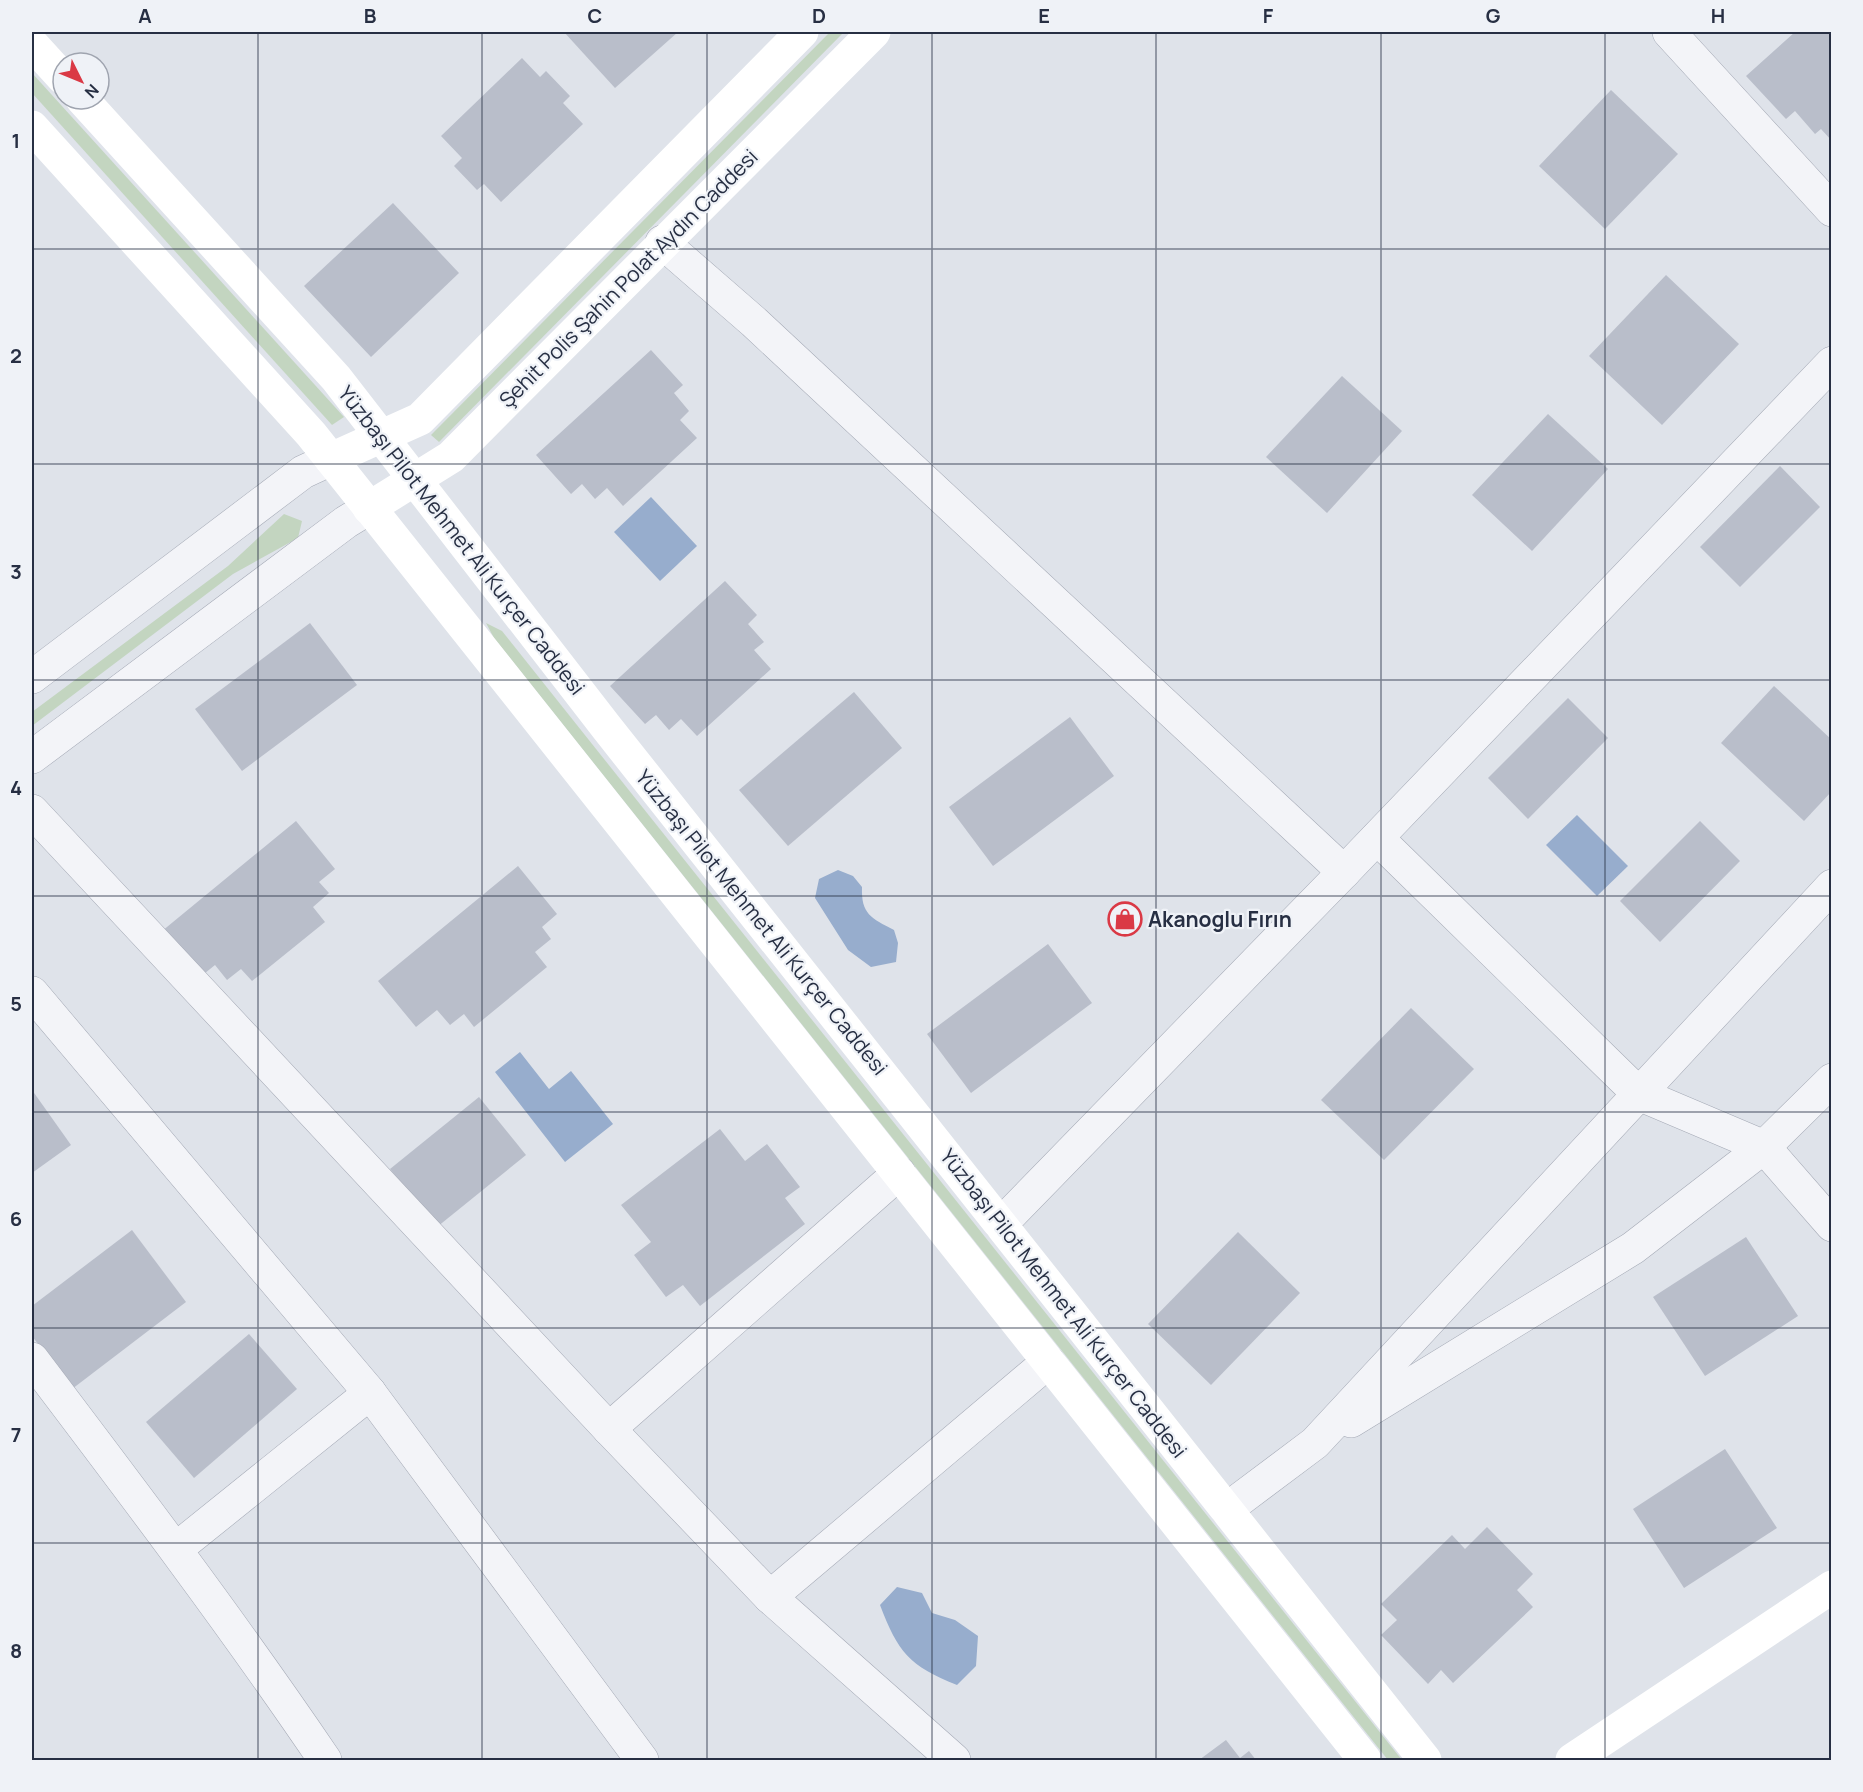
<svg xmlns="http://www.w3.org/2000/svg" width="1863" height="1792" font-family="Manrope,sans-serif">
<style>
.green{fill:#c3d5c0}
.water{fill:#97adcd}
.building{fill:#b9beca}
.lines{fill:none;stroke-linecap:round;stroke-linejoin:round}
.street-casing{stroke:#a4a9b5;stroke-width:34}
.street{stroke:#f3f4f8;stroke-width:33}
.secondary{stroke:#fff;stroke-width:33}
.grid{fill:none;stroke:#272f43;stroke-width:1.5;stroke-opacity:0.55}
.labels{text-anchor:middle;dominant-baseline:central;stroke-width:4.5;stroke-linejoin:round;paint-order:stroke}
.street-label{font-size:21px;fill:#272f43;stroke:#eff2f7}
.poi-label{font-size:21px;font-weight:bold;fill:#272f43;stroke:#eff2f7;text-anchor:start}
.neatline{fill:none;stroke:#272f43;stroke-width:2}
.grid-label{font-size:20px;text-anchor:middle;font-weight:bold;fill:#272f43}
</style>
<rect width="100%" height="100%" fill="#dfe3ea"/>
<!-- green -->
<g class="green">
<polygon points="830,32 844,32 439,442 431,435"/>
<polygon points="32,73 344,417 332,425 32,93"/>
<polygon points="284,514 302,521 298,538 233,574 32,726 32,712 228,566"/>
<polygon points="486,623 502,631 1402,1760 1388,1760 494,638"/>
</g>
<!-- water -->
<g class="water">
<polygon points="651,497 697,546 660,581 614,532"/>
<polygon points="1577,815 1628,866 1597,896 1546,845"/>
<path d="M838,870L853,876L862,887C861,914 871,918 894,930L898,943L896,962L871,967L848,950L815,898L819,879Z"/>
<polygon points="520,1052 549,1089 571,1071 613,1124 565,1162 495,1072"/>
<path d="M897,1587L922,1593L932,1613L955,1620L978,1636L976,1666L957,1685C909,1666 898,1652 880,1605Z"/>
</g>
<!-- building -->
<g class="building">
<polygon points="564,32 678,32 615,88"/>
<polygon points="1795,32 1832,32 1832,141 1821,129 1815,134 1795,111 1786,119 1746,76"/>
<polygon points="522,58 540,77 546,71 570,96 563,103 583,124 501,202 484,184 477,190 454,166 462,158 441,136"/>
<polygon points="1611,90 1678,154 1605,229 1539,166"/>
<polygon points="393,203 459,273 371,357 304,286"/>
<polygon points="1666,275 1739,344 1662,425 1589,356"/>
<polygon points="651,350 683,385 674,393 689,411 680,420 697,438 623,506 607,488 595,499 582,484 571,494 536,455"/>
<polygon points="1342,376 1402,431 1327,513 1266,457"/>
<polygon points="1548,414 1608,469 1532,551 1472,495"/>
<polygon points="1780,466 1820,507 1740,587 1700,547"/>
<polygon points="725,581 757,615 748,624 764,642 754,650 771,669 697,736 681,719 669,730 656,715 645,724 610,686"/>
<polygon points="310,623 357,685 242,771 195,709"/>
<polygon points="1774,686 1832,740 1832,791 1804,821 1721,743"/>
<polygon points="854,692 902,748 788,846 739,790"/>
<polygon points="1568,698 1608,738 1528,819 1488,778"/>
<polygon points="1070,717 1114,776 993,866 949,807"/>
<polygon points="296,821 335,869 319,882 329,893 313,907 325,922 252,981 241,969 227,980 215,965 194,982 156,936"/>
<polygon points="1700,821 1740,861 1660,942 1620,901"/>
<polygon points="518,866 557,914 542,927 551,939 535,952 547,967 474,1027 464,1014 450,1025 437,1010 416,1027 378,981"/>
<polygon points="1048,944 1092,1003 971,1093 927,1034"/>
<polygon points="1411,1008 1474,1069 1384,1160 1321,1100"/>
<polygon points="32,1090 71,1145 32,1173"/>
<polygon points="479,1097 526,1155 437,1227 390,1169"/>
<polygon points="720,1129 745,1161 767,1144 800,1187 785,1198 805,1224 700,1306 683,1285 666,1297 634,1255 651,1242 621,1205"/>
<polygon points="132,1230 186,1302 72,1389 32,1336 32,1306"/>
<polygon points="1238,1232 1300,1293 1211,1385 1148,1324"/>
<polygon points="1746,1237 1798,1316 1705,1376 1653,1297"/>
<polygon points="249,1334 297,1389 194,1478 146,1422"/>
<polygon points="1725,1449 1777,1528 1684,1588 1633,1509"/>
<polygon points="1487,1527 1533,1574 1517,1590 1533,1607 1453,1683 1441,1670 1428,1684 1381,1635 1397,1620 1381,1604 1452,1535 1465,1549"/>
<polygon points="1226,1740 1240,1758 1249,1751 1256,1760 1199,1760"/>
</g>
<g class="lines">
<defs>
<g id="street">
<polyline points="1669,32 1832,210"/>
<polyline points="662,242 754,322 1344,872"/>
<polyline points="32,677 303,472 331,459"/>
<polyline points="32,757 346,522 369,508"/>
<polyline points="32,811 609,1429 770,1597 954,1760"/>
<polyline points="1377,838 1639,1094 1764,1147 1832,1225"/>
<polyline points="32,993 370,1393 642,1760"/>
<polyline points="1001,1224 1344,872 1832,363"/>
<path d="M32,1359C132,1491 232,1623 325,1760"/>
<polyline points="1351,1421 1633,1248 1764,1147 1832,1080"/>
<polyline points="609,1429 899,1173"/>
<polyline points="1227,1509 1315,1443 1832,886"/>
<polyline points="176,1549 370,1393"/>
<polyline points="770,1597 1048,1362"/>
</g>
</defs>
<!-- street casing -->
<use href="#street" class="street-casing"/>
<!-- street -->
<use href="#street" class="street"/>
<!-- secondary -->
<g class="secondary">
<polyline points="32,44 63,78"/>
<polyline points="82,99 336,378 607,728 1425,1760"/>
<polyline points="32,127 311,434 1365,1760"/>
<polyline points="331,459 420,419 802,32"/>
<polyline points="369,508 451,457 874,32"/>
<polyline points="1572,1760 1832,1587"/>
</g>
</g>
<!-- grid -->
<path class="grid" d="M258,32V1760M482,32V1760M707,32V1760M932,32V1760M1156,32V1760M1381,32V1760M1605,32V1760M32,249H1832M32,464H1832M32,680H1832M32,896H1832M32,1112H1832M32,1328H1832M32,1543H1832"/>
<!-- icons -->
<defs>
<symbol id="shop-ring" viewBox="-11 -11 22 22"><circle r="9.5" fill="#eff2f7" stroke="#da3945" stroke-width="1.5"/><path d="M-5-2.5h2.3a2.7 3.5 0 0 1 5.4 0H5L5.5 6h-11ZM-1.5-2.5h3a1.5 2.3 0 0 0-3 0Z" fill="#da3945"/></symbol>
</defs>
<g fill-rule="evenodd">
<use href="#shop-ring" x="1106" y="900" width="38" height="38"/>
</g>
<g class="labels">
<!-- street labels -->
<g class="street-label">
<text transform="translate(628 278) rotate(-45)">Şehit Polis Şahin Polat Aydın Caddesi</text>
<text transform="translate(462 540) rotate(52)">Yüzbaşı Pilot Mehmet Ali Kurçer Caddesi</text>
<text transform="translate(762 922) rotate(51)">Yüzbaşı Pilot Mehmet Ali Kurçer Caddesi</text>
<text transform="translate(1064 1303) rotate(52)">Yüzbaşı Pilot Mehmet Ali Kurçer Caddesi</text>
</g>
<!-- poi labels -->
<g class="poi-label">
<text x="1148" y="919">Akanoglu Fırın</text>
</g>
</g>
<!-- border -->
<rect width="1863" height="1792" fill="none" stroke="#eff2f7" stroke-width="66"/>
<!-- north arrow -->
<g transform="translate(81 81) rotate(133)"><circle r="28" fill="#eff2f7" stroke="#9fa4af" stroke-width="1.5"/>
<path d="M0-4.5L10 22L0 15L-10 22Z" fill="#da3945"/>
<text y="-9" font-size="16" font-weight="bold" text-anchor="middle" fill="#272f43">N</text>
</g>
<rect x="33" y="33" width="1797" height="1726" class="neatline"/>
<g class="grid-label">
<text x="145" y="23">A</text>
<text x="370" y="23">B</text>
<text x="595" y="23">C</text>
<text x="819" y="23">D</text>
<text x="1044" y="23">E</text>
<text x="1268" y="23">F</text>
<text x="1493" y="23">G</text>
<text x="1718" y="23">H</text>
<text x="16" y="148">1</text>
<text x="16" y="363">2</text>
<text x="16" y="579">3</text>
<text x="16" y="795">4</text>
<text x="16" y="1011">5</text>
<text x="16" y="1226">6</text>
<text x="16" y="1442">7</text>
<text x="16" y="1658">8</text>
</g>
</svg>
